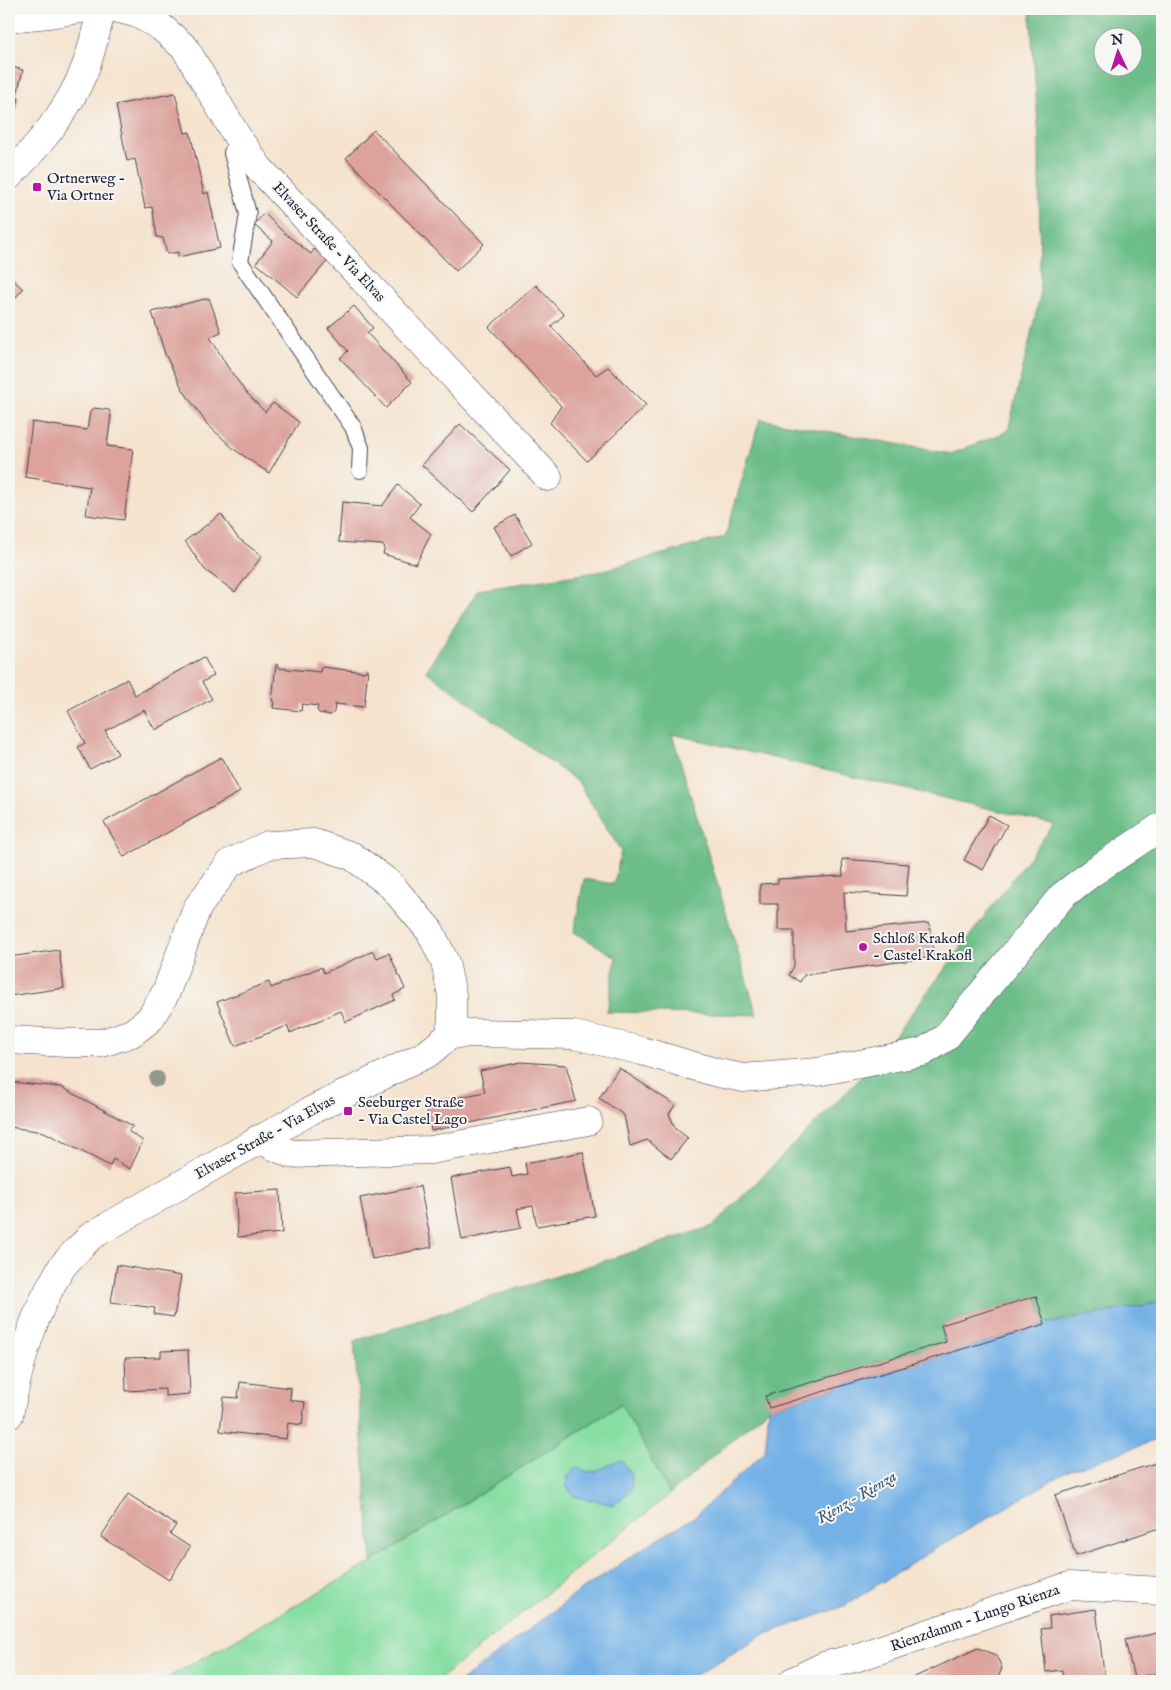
<svg xmlns="http://www.w3.org/2000/svg" width="1171" height="1690" font-family="'IM FELL English',serif">
<style>
.green{fill:#86dea2;stroke:#54806e}
.forest{fill:#6cbd88;stroke:#477062;fill-rule:evenodd}
.water{fill:#73b1e6;stroke:#4a6a90}
.building{fill:#dca29b}
.lines{fill:none;stroke-linecap:round;stroke-linejoin:round}
.lane-casing{stroke:#423f51;stroke-width:18}
.street-casing{stroke:#423f51;stroke-width:29}
.secondary-casing{stroke:#423f51;stroke-width:29}
.lane{stroke:#fff;stroke-width:16}
.street{stroke:#fff;stroke-width:28}
.secondary{stroke:#fff;stroke-width:28}
.tree{fill:#91988e}
.poi-dot{fill:#b5179e;stroke:#f6f6f2;stroke-width:2}
.labels{text-anchor:middle;dominant-baseline:central;stroke-width:4;stroke-linejoin:round;paint-order:stroke}
.poi-label{font-size:15px;fill:#22223b;stroke:#f6f6f2;text-anchor:start}
.street-label{font-size:15px;fill:#22223b;stroke:#f6f6f2}
.water-label{font-size:16px;font-style:italic;fill:#3e5477;stroke:#f6f6f2}
</style>
<rect width="100%" height="100%" fill="#f6f6f2"/>
<filter id="ink" filterUnits="userSpaceOnUse"><feTurbulence type="fractalNoise" baseFrequency=".02" numOctaves="2"/><feDisplacementMap in="SourceGraphic" scale="10" xChannelSelector="R" yChannelSelector="G"/><feConvolveMatrix kernelMatrix="1 2 1 2 8 2 1 2 1" color-interpolation-filters="sRGB"/></filter>
<filter id="wash" filterUnits="userSpaceOnUse"><feTurbulence type="fractalNoise" baseFrequency=".0096" numOctaves="4" result="noise"/><feDisplacementMap in="SourceGraphic" scale="20" xChannelSelector="R" yChannelSelector="G"/><feGaussianBlur stdDeviation="1.12" result="paint"/><feColorMatrix in="noise" values="0 0 0 0 0 0 0 0 0 0 0 0 0 0 0 0 0 1.4 0 .05"/><feComposite in="paint" operator="in"/></filter>
<g filter="url(#wash)">
<rect width="100%" height="100%" fill="#f5e3ce"/>
<!-- green -->
<polygon class="green" points="622,1404 670,1494 437,1681 162,1681 372,1562"/>
<!-- forest -->
<path class="forest" d="M1030,9H1162V1302L1045,1324L1036,1296L941,1325L946,1342L766,1396L769,1408L670,1494L621,1404L372,1562L354,1341L713,1226L871,1067L1054,824L672,734L757,1015L607,1012L616,957L574,932L584,879L614,884L621,851L578,782L426,671L478,590L597,572L725,537L760,419L951,454L1008,431L1040,296L1039,140ZM1104,38H1134V68H1104Z"/>
<!-- water -->
<g class="water">
<polygon points="1162,1302 1162,1438 1068,1471 930,1552 844,1606 763,1635 686,1681 461,1681 580,1591 654,1541 694,1517 765,1452 769,1408 1045,1324"/>
<path d="M621,1460L630,1472L632,1488L622,1499L613,1505L574,1496L566,1486L568,1475L577,1467C596,1479 602,1465 621,1460Z"/>
</g>
<g id="blocks">
<!-- building -->
<g class="building">
<polygon points="9,66 23,70 16,98 19,98 15,114 9,125"/>
<polygon points="175,93 185,133 190,132 204,194 208,192 220,248 178,257 178,252 167,254 163,238 157,237 152,207 145,208 135,159 127,161 116,105"/>
<polygon points="374,130 484,244 456,271 346,158"/>
<polygon points="264,213 282,231 311,254 314,249 328,260 297,297 256,263 273,241 254,225"/>
<polygon points="9,276 23,289 9,305"/>
<polygon points="536,285 564,315 551,326 596,375 608,367 646,405 587,461 550,423 561,406 489,327"/>
<polygon points="209,298 221,332 210,337 227,366 245,391 265,412 273,403 299,422 269,473 235,450 207,424 183,390 165,354 152,312"/>
<polygon points="354,306 373,328 367,333 412,382 386,408 340,358 348,351 328,328"/>
<polygon points="94,408 109,410 111,415 107,446 133,449 124,520 86,515 90,487 25,477 32,422 87,430 90,412"/>
<polygon points="460,424 510,470 473,512 422,465"/>
<polygon points="398,485 420,504 410,517 431,534 416,564 383,554 385,547 382,545 339,542 342,502 382,506"/>
<polygon points="221,514 238,538 262,556 235,592 205,570 185,541"/>
<polygon points="515,515 532,543 511,556 494,527"/>
<polygon points="204,657 214,676 202,682 212,699 155,730 144,710 105,731 118,754 90,769 78,747 85,743 68,711 127,679 135,695"/>
<polygon points="276,664 278,665 278,668 320,672 321,667 366,672 366,669 368,669 364,707 335,704 334,712 331,715 319,713 317,710 318,706 302,704 301,711 273,708 274,701 272,701"/>
<polygon points="221,757 240,792 124,857 104,822"/>
<polygon points="989,815 1007,825 983,870 964,860"/>
<polygon points="842,859 909,864 906,896 844,892 846,931 929,923 934,957 804,975 800,982 789,975 794,966 794,930 778,930 778,904 760,904 760,884 778,883 778,879 843,876"/>
<polygon points="59,950 64,988 9,996 9,957"/>
<polygon points="373,951 377,958 389,953 405,989 393,995 395,1000 346,1022 341,1011 290,1033 287,1026 235,1046 217,1002 269,982 271,988 321,967 324,973"/>
<polygon points="521,1062 566,1065 576,1101 431,1131 426,1104 485,1092 480,1071"/>
<polygon points="619,1068 675,1105 669,1114 676,1129 688,1138 671,1159 647,1140 630,1146 624,1115 599,1098"/>
<polygon points="9,1082 61,1087 133,1126 128,1131 143,1141 130,1169 113,1159 110,1166 44,1132 9,1127"/>
<polygon points="583,1152 595,1216 537,1226 533,1206 517,1209 521,1228 462,1240 451,1178 510,1167 512,1177 527,1174 525,1163"/>
<polygon points="420,1186 432,1247 372,1259 360,1198"/>
<polygon points="280,1190 282,1233 238,1237 235,1193"/>
<polygon points="117,1265 181,1276 174,1317 154,1314 155,1308 111,1302"/>
<polygon points="1036,1296 1045,1324 769,1408 765,1396 946,1342 941,1325"/>
<polygon points="188,1350 190,1394 165,1396 165,1389 126,1391 125,1358 161,1357 161,1351"/>
<polygon points="240,1382 291,1388 290,1400 305,1402 302,1425 288,1423 286,1439 220,1431 224,1397 238,1398"/>
<polygon points="1162,1461 1162,1527 1076,1556 1055,1495"/>
<polygon points="128,1494 176,1525 170,1534 190,1547 169,1580 101,1537"/>
<polygon points="1096,1609 1105,1681 1063,1681 1062,1670 1046,1672 1041,1629 1050,1628 1049,1616"/>
<polygon points="1162,1632 1162,1672 1134,1678 1125,1640"/>
<polygon points="978,1648 996,1655 1002,1668 997,1681 906,1681"/>
</g>
</g>
</g>
<g filter="url(#ink)">
<use href="#blocks" fill-opacity="0" stroke="#423f51" stroke-width="1"/>
<g class="lines">
<defs>
<polyline id="lane" points="238,138 232,153 248,214 240,262 353,427 361,448 360,470"/>
<g id="street">
<polyline points="119,9 138,14 161,27 185,48 238,138 259,168 548,477"/>
<polyline points="9,18 49,14 81,9"/>
<polyline points="450,1035 472,1033 574,1035 642,1051 718,1073 743,1078 817,1072 923,1052 945,1038 1062,896 1093,872 1162,826"/>
<polyline points="258,1139 291,1154 431,1150 588,1121"/>
<polyline points="793,1681 824,1666 858,1657 1069,1586 1162,1591"/>
</g>
<g id="secondary">
<path d="M9,176C38,146 68,111 84,71C92,52 96,29 102,9"/>
<path d="M9,1040L66,1043H102L132,1033L150,1019L166,992L197,908L230,863L268,845L314,843L352,856L390,884L430,931L445,962L452,995V1018L450,1035L427,1054L310,1111L91,1236C82,1246 70,1256 62,1267C33,1312 19,1364 9,1415"/>
</g>
</defs>
<!-- lane casing -->
<use href="#lane" class="lane-casing"/>
<!-- street casing -->
<use href="#street" class="street-casing"/>
<!-- secondary casing -->
<use href="#secondary" class="secondary-casing"/>
<!-- lane -->
<use href="#lane" class="lane"/>
<!-- street -->
<use href="#street" class="street"/>
<!-- secondary -->
<use href="#secondary" class="secondary"/>
</g>
<!-- trees -->
<circle class="tree" cx="157" cy="1079" r="8"/>
</g>
<!-- markers -->
<g class="poi-dot">
<rect x="32" y="182" width="10" height="10" rx="2.5"/>
<circle cx="863" cy="947" r="5"/>
<rect x="343" y="1106" width="10" height="10" rx="2.5"/>
</g>
<g class="labels">
<!-- poi labels -->
<g class="poi-label">
<text x="47" y="178">Ortnerweg -<tspan x="47" dy="17">Via Ortner</tspan></text>
<text x="873" y="938">Schloß Krakofl<tspan x="873" dy="17">- Castel Krakofl</tspan></text>
<text x="358" y="1102">Seeburger Straße<tspan x="358" dy="17">- Via Castel Lago</tspan></text>
</g>
<!-- street labels -->
<g class="street-label">
<text transform="translate(329 242) rotate(47)">Elvaser Straße - Via Elvas</text>
<text transform="translate(265 1137) rotate(-29)">Elvaser Straße - Via Elvas</text>
<text transform="translate(975 1618) rotate(-19)">Rienzdamm - Lungo Rienza</text>
</g>
<!-- water labels -->
<g class="water-label">
<text transform="translate(857 1498) rotate(-30)">Rienz - Rienza</text>
</g>
</g>
<!-- margin -->
<rect width="1171" height="1690" fill="none" stroke="#f6f6f2" stroke-width="30"/>
<!-- north arrow -->
<g transform="translate(1118 52) rotate(356)"><circle r="24" fill="#f6f6f2" stroke="#a1a1a9"/>
<path d="M0-4L9 19L0 12L-9 19Z" fill="#b5179e"/>
<text y="-8" font-size="14" font-weight="bold" text-anchor="middle" fill="#22223b">N</text>
</g>
</svg>
